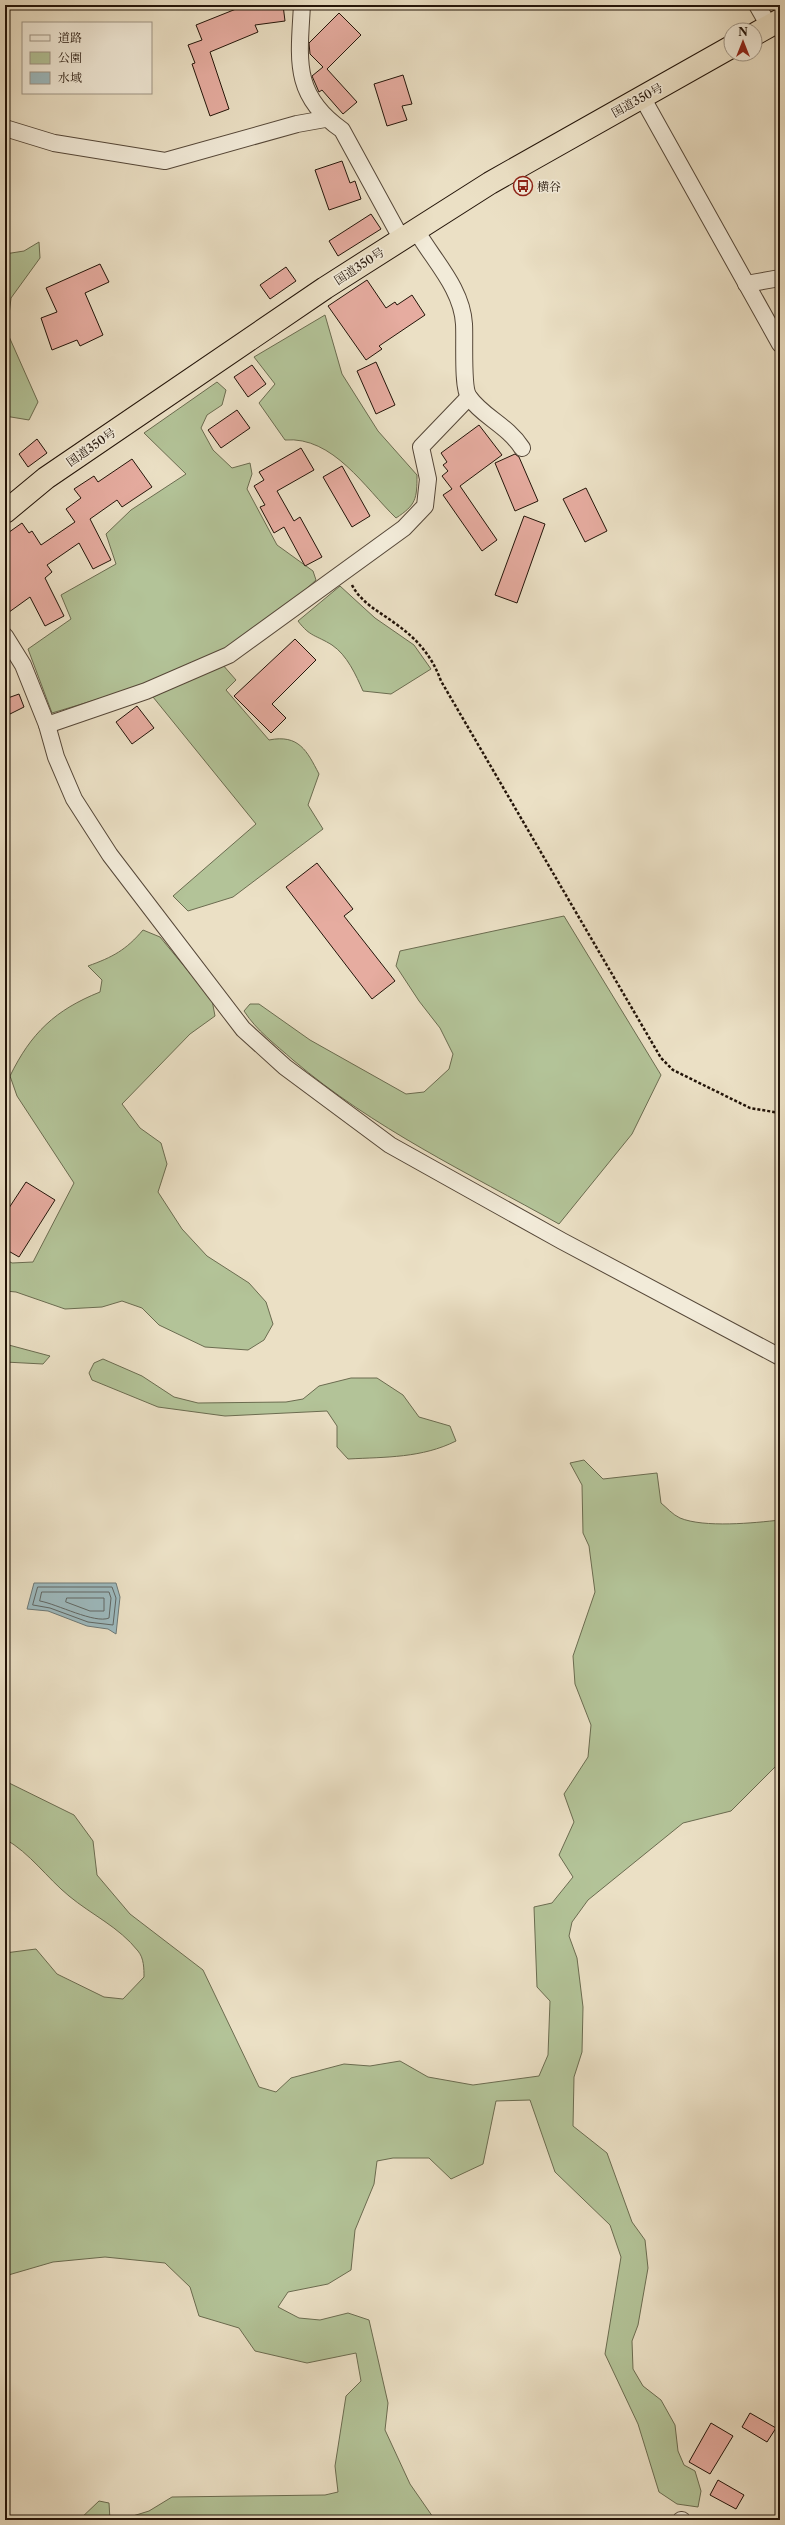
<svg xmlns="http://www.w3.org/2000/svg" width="785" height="2525" font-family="'Libre Caslon Text','Noto Serif JP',serif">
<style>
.green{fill:#b3c398;stroke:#6b6c50}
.water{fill:#9dbabf;stroke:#6c7876}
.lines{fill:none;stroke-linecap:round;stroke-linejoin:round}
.shore{stroke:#606764;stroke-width:1}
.building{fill:#e6aca0;stroke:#231409}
.minor-casing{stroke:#554738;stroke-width:18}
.trunk-casing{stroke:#231409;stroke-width:24}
.path{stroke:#231409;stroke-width:2.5;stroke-dasharray:3 2;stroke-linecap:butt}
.minor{stroke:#f2ebd9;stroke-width:16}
.trunk{stroke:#ebe0c5;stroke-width:22}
.labels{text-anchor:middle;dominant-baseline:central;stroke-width:3.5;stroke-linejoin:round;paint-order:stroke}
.street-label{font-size:12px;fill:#231409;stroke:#f2ebd9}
.poi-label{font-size:12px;fill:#231409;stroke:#f2ebd9;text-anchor:start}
</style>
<rect width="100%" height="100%" fill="#ebe0c5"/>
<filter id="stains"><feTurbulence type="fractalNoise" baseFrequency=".005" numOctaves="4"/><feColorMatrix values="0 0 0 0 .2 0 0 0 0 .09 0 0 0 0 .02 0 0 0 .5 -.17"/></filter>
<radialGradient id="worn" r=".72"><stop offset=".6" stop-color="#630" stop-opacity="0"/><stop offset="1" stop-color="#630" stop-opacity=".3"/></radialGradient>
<!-- green -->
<g class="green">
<polygon points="39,242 40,258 11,298 7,332 38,402 29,420 5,416 5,254 24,251"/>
<path d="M325,315L342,374L378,431L417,475C417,499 416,505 396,518C365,488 333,436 285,440L259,403L275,384L254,357Z"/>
<polygon points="217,382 226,390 222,405 207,415 201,428 213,450 232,468 250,463 252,474 247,489 277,545 313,571 316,580 293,601 221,651 128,690 52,713 28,649 71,619 61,595 116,564 106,534 131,510 186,474 144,433"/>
<path d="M340,586L375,618L414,645L431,669L391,694L363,691C356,675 347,655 332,645C316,635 310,637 298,621Z"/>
<path d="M222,664L236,680L226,690L269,740C299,734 307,751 319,774L308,805L323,829L233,897L188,911L173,896L256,824L153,697Z"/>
<path d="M564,916L661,1075L632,1134L559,1224C468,1173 373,1128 293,1060C275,1044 257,1031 244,1011L250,1004H259L310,1040L406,1094L424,1092L449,1069L453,1054L440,1028L419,1001L396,966L400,951Z"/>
<path d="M143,930L160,937L212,1000L215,1016L190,1034L122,1104L140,1128L161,1143L167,1164L158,1192L182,1229L207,1256L249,1283L266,1302L273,1324L264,1340L248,1350L205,1347L159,1325L142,1308L122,1301L102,1307L65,1309L16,1292L5,1291V1259L12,1263L33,1262L74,1183L17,1096L10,1076C31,1033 55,1010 100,992L102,980L88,966C113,957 126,950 143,930Z"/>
<polygon points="5,1344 50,1356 43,1364 5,1362"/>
<path d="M103,1359L142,1376L174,1397L198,1403L286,1402L303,1399L319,1386L351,1378H377L403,1395L419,1417L450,1426L456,1441C422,1458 386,1457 348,1459L337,1447V1426L327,1411L225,1416L158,1407L92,1380L89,1373L94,1363Z"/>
<path d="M584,1460L603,1479L657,1473L661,1503C666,1507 673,1515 680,1518C704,1528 754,1523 780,1520V1762L731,1811L683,1823L588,1900L572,1922L569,1936L577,1958L583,2007L582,2052L574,2077L573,2126L607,2153L632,2222L645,2240L648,2268L638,2325L632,2341L633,2369L643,2386L661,2400L675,2425L678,2451L684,2465L695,2471L701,2491L698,2507L677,2504L659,2492L638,2424L605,2354L621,2257L610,2225L555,2172L530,2100L496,2101L483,2164L451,2179L429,2158H393L377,2161L374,2184L355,2230L351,2270L328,2284L288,2292L278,2307L299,2318L320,2320L348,2313L369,2320L388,2403L385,2430L410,2484L435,2520H120L149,2511L172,2497L325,2495L338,2492L335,2466L346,2396L361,2381L356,2353L307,2363L255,2351L239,2328L199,2316L190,2287L165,2263L105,2257L53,2262L5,2276V1953L36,1949L57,1974L104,1997L123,1999L144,1977C144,1969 144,1958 138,1951C119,1927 92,1915 69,1896C47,1878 30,1853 5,1839V1781L74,1815L93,1841L97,1875L130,1914L203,1970L259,2087L276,2092L291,2078L344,2064L370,2066L400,2061L428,2077L473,2085L539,2076L548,2055L550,2001L537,1987L534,1907L552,1903L573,1877L559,1855L574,1822L564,1794L588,1757L591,1725L575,1684L573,1656L595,1592L589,1546L583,1533L582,1485L570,1463Z"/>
<polygon points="99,2501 109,2503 110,2520 79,2520"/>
</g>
<!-- water -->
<polygon class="water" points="34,1583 116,1583 120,1597 116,1634 108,1629 87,1626 48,1611 27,1609"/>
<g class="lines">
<!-- shore -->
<g class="shore">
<polygon points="38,1587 112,1587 116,1598 113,1625 88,1622 50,1608 33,1605"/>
<path d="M42,1592H109L111,1598L109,1618C95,1624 57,1604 40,1601Z"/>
<polygon points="67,1598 104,1598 104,1611 90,1611 66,1602"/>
</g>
</g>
<!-- building -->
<g class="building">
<polygon points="246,5 248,7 283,5 285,21 255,25 258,32 210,52 229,109 210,116 192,64 195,63 188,45 202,40 196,25"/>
<polygon points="339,13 361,35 327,69 357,102 343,114 322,90 319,92 312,76 323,67 310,54 309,43"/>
<polygon points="403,75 412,104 402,106 407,120 387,126 374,84"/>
<polygon points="342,161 350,183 355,181 361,199 329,210 315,170"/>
<polygon points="371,214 381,229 338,256 329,241"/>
<polygon points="100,264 109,282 85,293 103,335 80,346 77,340 52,350 41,318 57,312 46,288"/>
<polygon points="286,267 296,281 270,299 260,285"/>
<polygon points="367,280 386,308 395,302 397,305 412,295 425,315 379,346 382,349 366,360 328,306"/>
<polygon points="376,362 395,405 376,414 357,371"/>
<polygon points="252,365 266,384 248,397 234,377"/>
<polygon points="237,410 250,428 221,448 208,430"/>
<polygon points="479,425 502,455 460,486 497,540 482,551 443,495 452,489 442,476 448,471 443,465 447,462 441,453"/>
<polygon points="37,439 47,453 28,467 19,454"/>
<polygon points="301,448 314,470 277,491 294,521 300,517 322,557 305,566 284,527 274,533 260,507 265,505 254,486 264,480 259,472"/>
<polygon points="515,454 519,457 538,501 515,511 495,463"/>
<polygon points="132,459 152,487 122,507 117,500 90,519 111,560 93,569 79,543 47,565 52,572 45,578 64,616 45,626 30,597 5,615 5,535 22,523 29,533 32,531 41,545 75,522 66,509 81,498 74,489 94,476 98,482"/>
<polygon points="342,466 370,516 352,527 323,477"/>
<polygon points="586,488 607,531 585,542 563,499"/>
<polygon points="524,516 545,524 517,603 495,595"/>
<polygon points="295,639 316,660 272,704 286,718 271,733 234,696"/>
<polygon points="19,694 24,707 10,714 5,699"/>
<polygon points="137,706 154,728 132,744 116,722"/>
<polygon points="317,863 353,909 344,916 395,981 372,999 286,887"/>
<polygon points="26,1182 55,1200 19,1257 5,1249 5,1214"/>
<polygon points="750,2413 776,2428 767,2442 742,2427"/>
<polygon points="711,2423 733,2436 710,2474 689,2462"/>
<polygon points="718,2480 744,2495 736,2509 710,2495"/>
</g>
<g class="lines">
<defs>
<g id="minor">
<path d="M302,5C299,59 292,95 342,130L401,238"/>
<polyline points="757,5 769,26"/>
<polyline points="642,97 780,344"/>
<polyline points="5,128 54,143 165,161 297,124 325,119"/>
<path d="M416,230C433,260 462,288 464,324C465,339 462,388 469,397C483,417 507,425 522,448"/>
<polyline points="746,284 780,278"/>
<polyline points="5,636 23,665 47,725 56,757 74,799 110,855 243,1029 285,1067 390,1145 562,1241 780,1357"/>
<polyline points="47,725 146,691 229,655 404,528 425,506 428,479 421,447 469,397"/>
<polyline points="681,2520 682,2520"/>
</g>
<g id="trunk">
<polyline points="755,34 780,20"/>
<polyline points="5,512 46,478 325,288 490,183 731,47"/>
</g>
</defs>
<!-- minor casing -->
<use href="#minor" class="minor-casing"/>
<!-- trunk casing -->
<use href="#trunk" class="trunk-casing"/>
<!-- path -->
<path class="path" d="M352,585C361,603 380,612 396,624C417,639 432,656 441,681L661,1058L673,1070L750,1108L780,1113"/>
<!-- minor -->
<use href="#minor" class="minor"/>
<!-- trunk -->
<use href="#trunk" class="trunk"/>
</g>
<!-- icons -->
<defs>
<symbol id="bus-ring" viewBox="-11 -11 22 22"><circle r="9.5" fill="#f2ebd9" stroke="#8f2418" stroke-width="1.5"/><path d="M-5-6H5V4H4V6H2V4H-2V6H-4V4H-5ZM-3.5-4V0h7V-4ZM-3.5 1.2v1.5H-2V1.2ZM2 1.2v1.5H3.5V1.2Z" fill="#8f2418"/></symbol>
</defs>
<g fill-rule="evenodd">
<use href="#bus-ring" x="512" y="175" width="22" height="22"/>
</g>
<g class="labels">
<!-- street labels -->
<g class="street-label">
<text transform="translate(637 100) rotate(-29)">国道350号</text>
<text transform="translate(359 266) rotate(-33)">国道350号</text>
<text transform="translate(91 447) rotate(-35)">国道350号</text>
</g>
<!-- poi labels -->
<g class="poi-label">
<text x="537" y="186">横谷</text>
</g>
</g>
<!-- margin -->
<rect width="785" height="2525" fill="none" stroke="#ebe0c5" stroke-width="20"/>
<rect x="6" y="6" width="773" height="2513" fill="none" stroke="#231409" stroke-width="2"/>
<rect x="10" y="10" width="765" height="2505" fill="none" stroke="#231409"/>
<!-- legend -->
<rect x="22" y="22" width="130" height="72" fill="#f2ebd9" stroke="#9f9586"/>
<rect x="30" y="35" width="20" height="6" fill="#f2ebd9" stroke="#9f9586"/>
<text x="58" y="42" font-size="12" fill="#231409">道路</text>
<rect x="30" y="52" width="20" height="12" fill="#b3c398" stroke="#9f9586"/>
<text x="58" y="62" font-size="12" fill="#231409">公園</text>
<rect x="30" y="72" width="20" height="12" fill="#9dbabf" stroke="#9f9586"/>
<text x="58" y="82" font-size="12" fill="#231409">水域</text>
<!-- north arrow -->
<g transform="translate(743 42)"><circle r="19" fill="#f2ebd9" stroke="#9f9586"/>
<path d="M0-3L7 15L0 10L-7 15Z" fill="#8f2418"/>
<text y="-6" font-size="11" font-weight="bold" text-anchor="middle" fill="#231409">N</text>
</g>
<rect width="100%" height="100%" filter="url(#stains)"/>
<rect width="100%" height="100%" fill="url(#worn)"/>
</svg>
